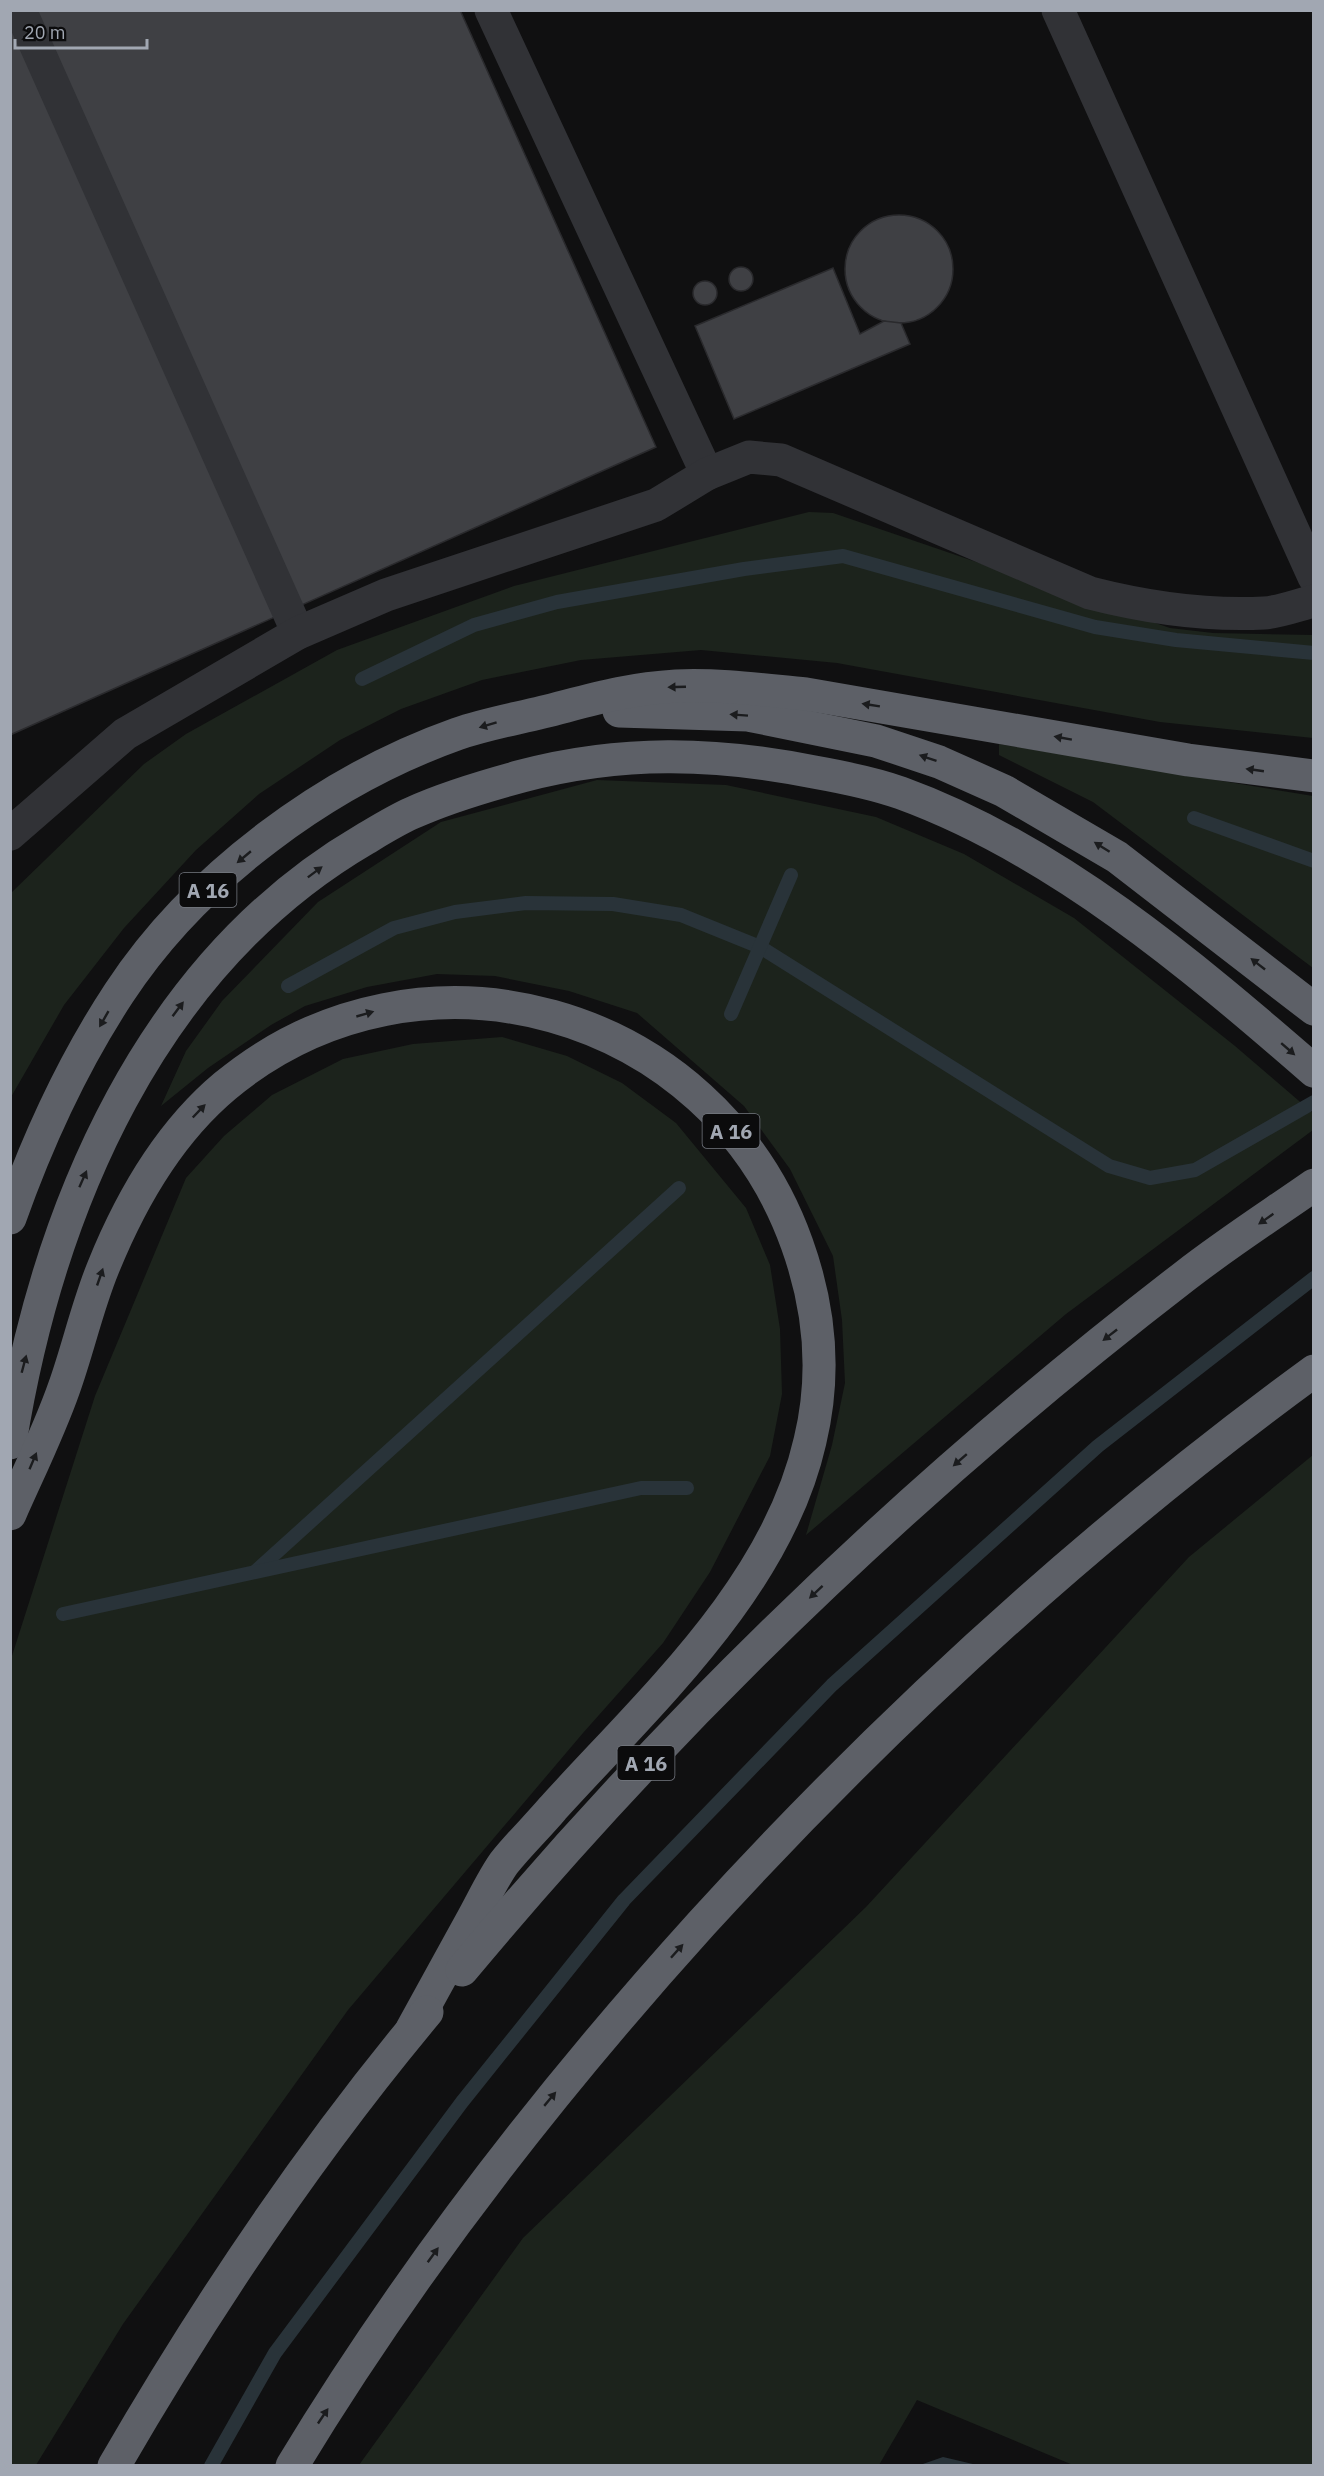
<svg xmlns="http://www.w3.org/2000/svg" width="1324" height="2476" font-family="'IBM Plex Sans',sans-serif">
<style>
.green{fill:#1c231c}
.water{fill:#293339}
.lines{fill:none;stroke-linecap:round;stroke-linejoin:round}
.stream{stroke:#293339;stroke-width:14}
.building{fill:#3f4044;stroke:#2a2a2d;stroke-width:1.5}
.minor{stroke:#313236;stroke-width:33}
.highway{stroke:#5d6067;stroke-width:33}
.oneway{fill:#1b1c1e}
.labels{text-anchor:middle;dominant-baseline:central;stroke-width:5;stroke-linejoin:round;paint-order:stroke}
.shield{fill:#0b0b0c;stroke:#747880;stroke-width:1.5}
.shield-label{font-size:20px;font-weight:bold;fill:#a1a7b2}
</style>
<rect width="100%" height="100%" fill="#101011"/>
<!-- green -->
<g class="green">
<polygon points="809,512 833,513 1170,628 1213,633 1313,635 1313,738 1160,722 837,663 701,650 581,660 482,680 401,709 340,740 259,794 196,850 124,928 64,1005 11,1097 11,893 144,764 186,734 337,650 514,586"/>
<polygon points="999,744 1313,796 1313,968 1093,802 999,755"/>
<polygon points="597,780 726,785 876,817 964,854 1074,918 1235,1046 1313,1113 1313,1130 1066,1314 806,1535 832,1445 845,1383 842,1320 833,1256 790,1169 744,1106 637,1013 569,991 495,976 437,974 367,987 305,1006 271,1025 208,1068 161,1106 186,1051 222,1001 318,902 441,822"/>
<polygon points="502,1037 567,1056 622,1083 676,1123 746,1208 770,1265 780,1329 782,1394 770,1456 710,1572 663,1643 583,1733 348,2010 123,2324 36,2465 11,2465 11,1659 95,1396 186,1178 224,1136 272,1095 343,1059 413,1044"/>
<polygon points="1313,1455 1313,2465 1073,2465 917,2400 879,2465 359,2465 523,2238 866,1907 1189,1557"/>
</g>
<!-- water -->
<polygon class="water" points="943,2457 977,2465 920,2465"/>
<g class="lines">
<!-- stream -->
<g class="stream">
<polyline points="362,679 474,625 557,602 744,569 843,556 1095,627 1176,640 1314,653"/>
<polyline points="1194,818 1314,861"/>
<polyline points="288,986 394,928 455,912 526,903 613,904 681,915 760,947 1109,1166 1150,1178 1195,1170 1314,1102"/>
<polyline points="731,1014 791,875"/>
<polyline points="256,1571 679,1188"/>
<polyline points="63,1614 641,1488 687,1488"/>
<polyline points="211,2466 275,2353 462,2102 624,1900 832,1685 1098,1446 1314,1278"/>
</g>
</g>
<!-- building -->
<g class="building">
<polygon points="10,10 460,10 656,447 10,735"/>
<circle cx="899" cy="269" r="54"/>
<circle cx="741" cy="279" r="12"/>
<polygon points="833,268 860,334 884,321 901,323 910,344 734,419 695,326"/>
<circle cx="705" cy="293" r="12"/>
</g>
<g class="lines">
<!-- minor -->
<g class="minor">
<polyline points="20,10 298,633"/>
<polyline points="491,10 707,474"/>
<polyline points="1058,10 1314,577"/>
<path d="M10,834L125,734L298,633L386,595L656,505L707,474L749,457L781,460L1090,593C1145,607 1206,616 1264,613C1280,612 1298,605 1314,601"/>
</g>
<!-- highway -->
<g class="highway">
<polyline points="619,711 748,715 876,741 939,762 1004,791 1117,857 1314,1009"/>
<path d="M10,1218C38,1139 73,1063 119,993C195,877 327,780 457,734C486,724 515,719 543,712C591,700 626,689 676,686C719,684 763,690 806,694L1188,760L1314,776"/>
<path d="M10,1443C48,1207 151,964 365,839C380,830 396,820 412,813C447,797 485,786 522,776C621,750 714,752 814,772C842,777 873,783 901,793C1055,849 1192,965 1314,1071"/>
<path d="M10,1514C28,1473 49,1431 64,1388C78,1349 87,1307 103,1268C130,1201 169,1133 225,1086C419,925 713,1008 797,1244C820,1308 826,1375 810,1441C777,1587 650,1701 553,1808C537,1827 519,1844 504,1863C492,1880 483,1900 473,1918C453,1955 432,1992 412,2029"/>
<path d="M462,1970C676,1713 920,1480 1185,1276C1226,1244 1271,1215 1314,1185"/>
<path d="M114,2466C206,2307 309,2153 427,2012"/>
<path d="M292,2466C410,2271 550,2091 702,1923C888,1719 1091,1534 1314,1371"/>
</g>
</g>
<!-- one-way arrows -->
<defs><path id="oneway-solid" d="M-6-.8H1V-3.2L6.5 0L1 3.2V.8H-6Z" transform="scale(1.5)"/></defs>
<g class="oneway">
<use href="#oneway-solid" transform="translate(677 687) rotate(178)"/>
<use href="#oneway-solid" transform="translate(871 705) rotate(-171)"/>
<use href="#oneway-solid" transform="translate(739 715) rotate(-176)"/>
<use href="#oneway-solid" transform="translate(488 725) rotate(163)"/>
<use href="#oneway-solid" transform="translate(1063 738) rotate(-170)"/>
<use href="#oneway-solid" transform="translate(928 758) rotate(-161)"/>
<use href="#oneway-solid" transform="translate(1255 770) rotate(-172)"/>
<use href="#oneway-solid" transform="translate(1102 847) rotate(-148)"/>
<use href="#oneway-solid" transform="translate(244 857) rotate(140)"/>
<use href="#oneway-solid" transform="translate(315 872) rotate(-37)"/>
<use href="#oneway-solid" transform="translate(1258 964) rotate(-142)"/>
<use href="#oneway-solid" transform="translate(178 1009) rotate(-53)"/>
<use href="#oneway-solid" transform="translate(365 1014) rotate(-16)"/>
<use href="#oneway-solid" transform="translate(104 1019) rotate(120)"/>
<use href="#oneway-solid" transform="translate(1288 1049) rotate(41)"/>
<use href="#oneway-solid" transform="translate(199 1111) rotate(-46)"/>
<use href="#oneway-solid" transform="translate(83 1179) rotate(-66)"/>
<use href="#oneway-solid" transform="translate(1266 1219) rotate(145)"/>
<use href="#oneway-solid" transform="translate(100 1277) rotate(-71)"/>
<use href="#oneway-solid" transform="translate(1110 1335) rotate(142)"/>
<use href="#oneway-solid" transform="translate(24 1364) rotate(-75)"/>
<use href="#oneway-solid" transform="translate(960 1460) rotate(139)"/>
<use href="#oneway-solid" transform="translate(33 1461) rotate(-67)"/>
<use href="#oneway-solid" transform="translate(816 1592) rotate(137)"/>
<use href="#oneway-solid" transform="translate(677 1951) rotate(-48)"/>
<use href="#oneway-solid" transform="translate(550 2099) rotate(-50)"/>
<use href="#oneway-solid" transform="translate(433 2255) rotate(-54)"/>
<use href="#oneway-solid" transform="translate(323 2416) rotate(-56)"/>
</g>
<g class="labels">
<!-- shield labels -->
<g class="shield">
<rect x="179.5" y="873" width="57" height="34" rx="4.5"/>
<rect x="702.5" y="1114" width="57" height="34" rx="4.5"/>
<rect x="617.5" y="1746" width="57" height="34" rx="4.5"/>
</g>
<g class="shield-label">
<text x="208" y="890">A 16</text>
<text x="731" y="1131">A 16</text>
<text x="646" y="1763">A 16</text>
</g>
</g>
<!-- border -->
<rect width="1324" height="2476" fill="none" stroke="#a1a7b2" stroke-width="24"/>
<!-- scale -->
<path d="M15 39v9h132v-9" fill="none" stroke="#a1a7b2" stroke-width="3"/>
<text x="24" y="39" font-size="18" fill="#a1a7b2" stroke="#0b0b0c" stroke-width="4.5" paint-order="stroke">20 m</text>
</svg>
